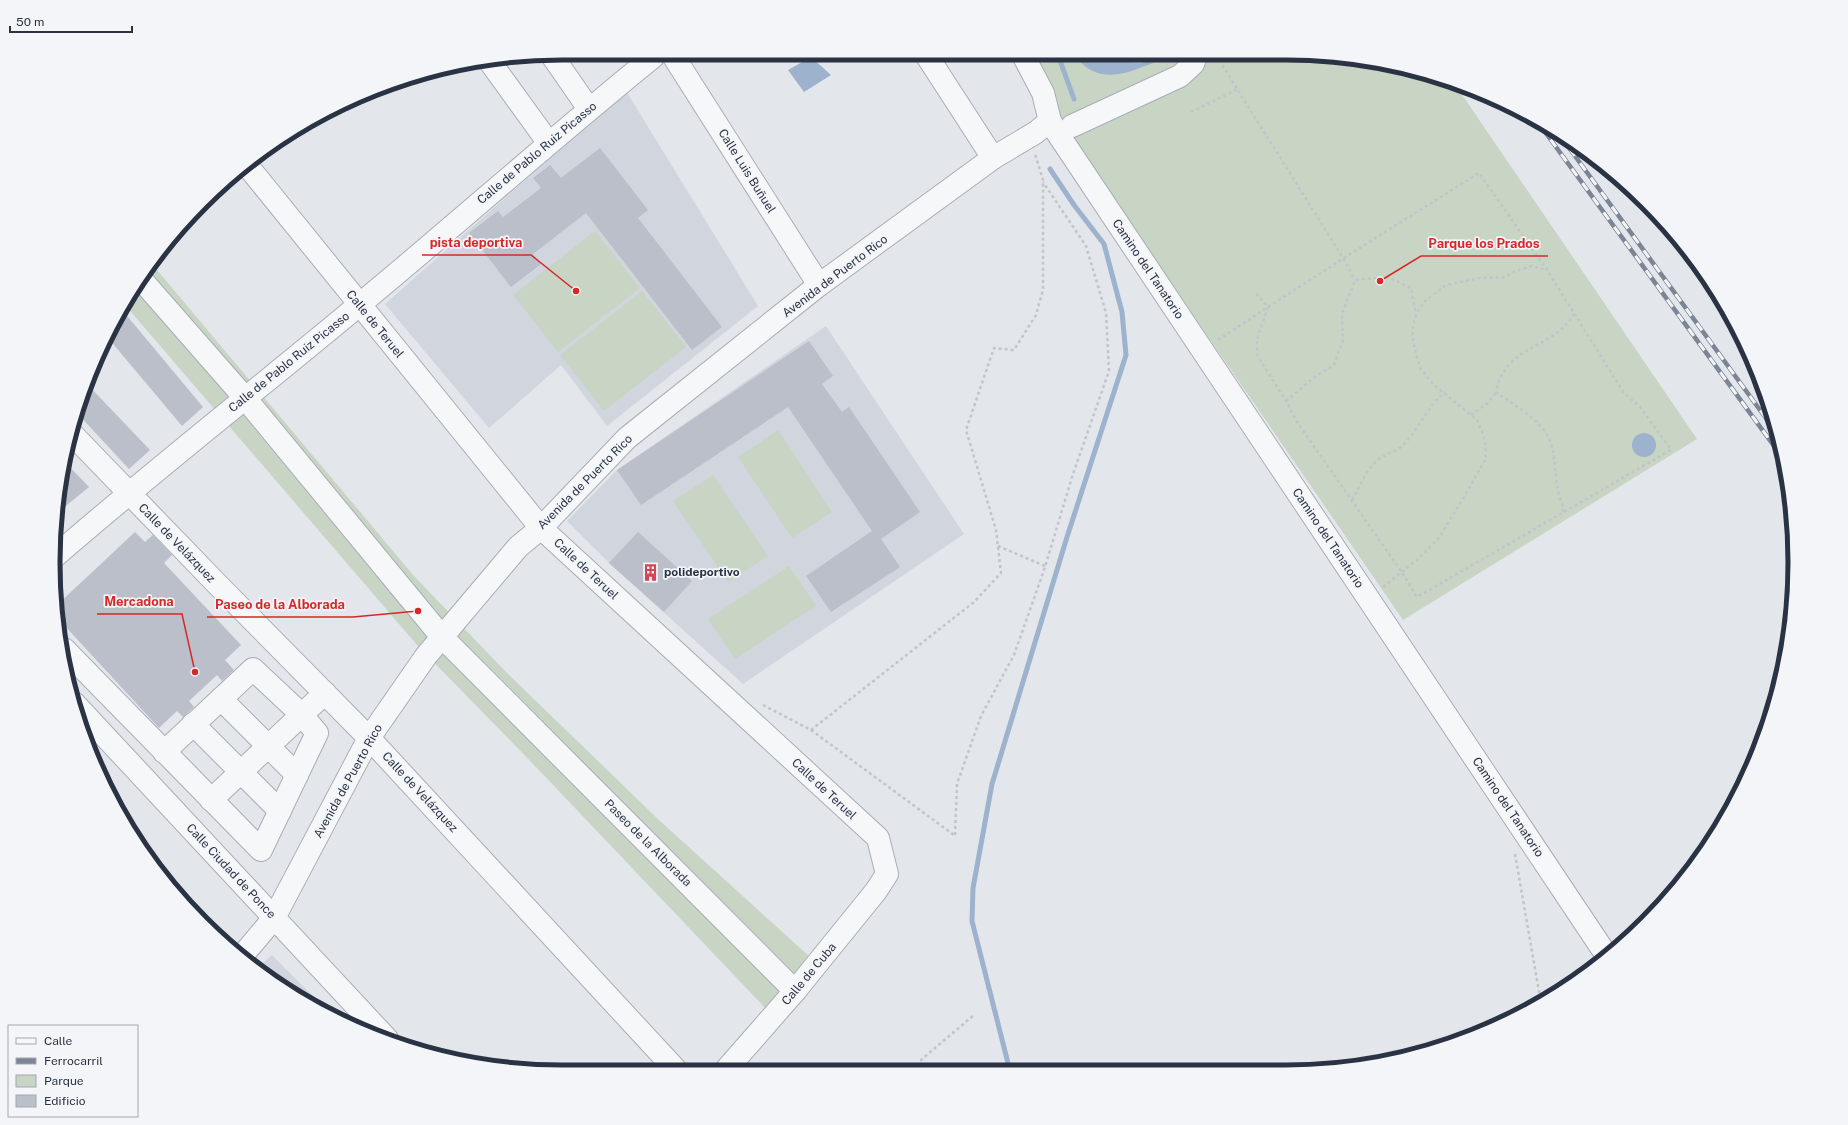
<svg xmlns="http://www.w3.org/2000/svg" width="1848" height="1125" font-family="'Public Sans',sans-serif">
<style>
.built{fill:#d1d5dd}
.green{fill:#c8d5c4}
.water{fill:#9db2cc}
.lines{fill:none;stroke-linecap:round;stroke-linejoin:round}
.stream{stroke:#9db2cc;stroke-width:5}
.building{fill:#babfc9}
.minor-casing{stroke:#a8adb6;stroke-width:24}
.path{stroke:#c1c4ca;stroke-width:2.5;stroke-dasharray:3 3;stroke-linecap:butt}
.minor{stroke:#f6f7f9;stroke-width:22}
.rail-casing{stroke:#7c8595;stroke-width:4.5}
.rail{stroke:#f3f5f8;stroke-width:3;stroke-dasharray:9;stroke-linecap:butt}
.labels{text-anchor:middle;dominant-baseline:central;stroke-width:3.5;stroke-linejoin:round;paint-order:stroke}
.street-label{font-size:12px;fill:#2a3344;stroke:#f3f5f8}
.poi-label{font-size:12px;font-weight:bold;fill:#2a3344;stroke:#f3f5f8;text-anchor:start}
.rim{fill:none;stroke:#2a3344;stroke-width:5}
.leader{fill:none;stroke:#d62828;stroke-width:1.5}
.callout-dot{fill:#d62828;stroke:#f3f5f8;stroke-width:1.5}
.callout-label{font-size:13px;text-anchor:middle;font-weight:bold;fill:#d62828;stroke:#f3f5f8;stroke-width:3.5;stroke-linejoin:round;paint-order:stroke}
</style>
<rect width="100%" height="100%" fill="#e3e6eb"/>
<!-- built -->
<g class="built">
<polygon points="626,91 758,306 607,426 561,365 489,428 385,304"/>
<polygon points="826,326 964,534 743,684 609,563 567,521 617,470"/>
<polygon points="272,955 326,1009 279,986 257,968"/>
</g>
<!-- green -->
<g class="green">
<polygon points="1319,54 1449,80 1454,83 1697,439 1403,620 1062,124 1032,55"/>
<polygon points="595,231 640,288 558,352 513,295"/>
<polygon points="152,264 414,576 506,672 660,821 811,958 767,1010 536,767 417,645 126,306 139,279"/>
<polygon points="642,291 686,347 604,411 560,355"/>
<polygon points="778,430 832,512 792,538 738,457"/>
<polygon points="713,475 768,556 728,582 673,501"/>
<polygon points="789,566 816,606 735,659 708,619"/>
</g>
<!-- water -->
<g class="water">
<path d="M1074,55H1106L1126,62L1140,63L1162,58C1156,62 1149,65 1142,67C1116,78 1093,80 1074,55Z"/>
<polygon points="811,57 831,75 804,92 788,70"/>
<circle cx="1644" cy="445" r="12"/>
</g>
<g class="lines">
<!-- stream -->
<g class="stream">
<polyline points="1058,55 1074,99"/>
<polyline points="1010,1071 972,921 973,888 992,784 1067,537 1126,355 1122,312 1104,244 1074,205 1050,169"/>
</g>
</g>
<!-- building -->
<g class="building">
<polygon points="600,148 648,210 638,218 722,327 692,350 586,213 533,254 541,264 511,287 469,233 498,211 503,217 541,188 533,178 550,165 561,178"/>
<polygon points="123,311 203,407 182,426 109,339"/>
<polygon points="809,341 833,376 822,384 842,412 849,407 920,512 881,539 900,567 831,612 806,576 872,531 788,407 641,505 617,470"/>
<polygon points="87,384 150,450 129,469 77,413 80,399"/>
<polygon points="65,462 89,487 56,514 57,496"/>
<polygon points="135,532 145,542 153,535 172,555 164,563 241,645 225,660 234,670 222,681 217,675 189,701 194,707 183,717 177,711 159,728 64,625 60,630 57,605"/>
<polygon points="638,532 692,581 664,612 609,563"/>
</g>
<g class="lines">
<defs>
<g id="minor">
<polyline points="1023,55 1043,93 1050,121 1058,134 1607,956"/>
<polyline points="927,56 993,158"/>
<polyline points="553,57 589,109"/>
<polyline points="674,57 819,285"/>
<polyline points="488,59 548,142"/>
<polyline points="1072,126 1180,76 1193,64 1196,55"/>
<polyline points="246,164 541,528 878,838 887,874 876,891 795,991 725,1071"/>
<polyline points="140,278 245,398 442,637 795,991"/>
<polyline points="72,434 218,585 369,738 677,1071"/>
<path d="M53,558C153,471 257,390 359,305C458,223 553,138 653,57"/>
<polyline points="62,651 64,649 261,850 317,733 302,715 253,669 164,752"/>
<polyline points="221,699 297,775"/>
<polyline points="74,703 387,1039"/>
<polyline points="193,724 280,811"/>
<polyline points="211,800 325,693"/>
<polyline points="242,956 274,918 369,738 426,656 518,547 541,528 627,438 819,285 993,158 1035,133 1050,121"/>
</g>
</defs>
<!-- minor casing -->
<use href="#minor" class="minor-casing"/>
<!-- path -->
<g class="path">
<polyline points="1216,55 1343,258 1355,280"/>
<polyline points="1191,112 1238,89"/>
<path d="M1218,340C1304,283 1391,228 1479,173L1547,270L1624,393L1640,407L1671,450L1417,597L1401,571L1297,422L1286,401L1257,355V339L1268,307L1256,293"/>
<polyline points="1286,401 1316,376 1334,365 1343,340 1342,314 1355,280 1388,277 1411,288 1416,314"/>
<polyline points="1471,415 1489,402 1496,392"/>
<path d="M1352,500C1361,486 1365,470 1379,459C1390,451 1397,453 1407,441C1421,425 1428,406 1445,392"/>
<path d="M1564,512C1562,503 1558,494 1557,485C1554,465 1556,445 1543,429C1531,414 1512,404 1496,392C1506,343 1552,351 1574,314"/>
<polyline points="998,546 1045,566"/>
<polyline points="1383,587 1419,558 1438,539 1464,497 1485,460 1486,446 1483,434 1477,420 1433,384 1420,368 1415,350 1412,331 1416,315 1424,302 1446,285 1480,278 1506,277 1515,271 1532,266 1546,270"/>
<polyline points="763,705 811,730 974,602 1001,573 996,530 966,430 994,348 1014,350 1036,315 1043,290 1043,180 1035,154"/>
<polyline points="811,730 954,835"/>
<polyline points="955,835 957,784 981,716 1014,655 1044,570 1073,474 1109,371 1106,313 1086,246 1043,182"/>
<polyline points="1515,854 1541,1003"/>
<polyline points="914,1071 922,1059 974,1015"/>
</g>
<!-- minor -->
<use href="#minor" class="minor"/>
<defs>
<g id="rail">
<polyline points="1540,125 1785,461"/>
<polyline points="1559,134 1776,432"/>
</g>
</defs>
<!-- rail casing -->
<use href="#rail" class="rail-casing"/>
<!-- rail -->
<use href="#rail" class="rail"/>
</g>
<!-- icons -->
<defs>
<symbol id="building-bare" viewBox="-9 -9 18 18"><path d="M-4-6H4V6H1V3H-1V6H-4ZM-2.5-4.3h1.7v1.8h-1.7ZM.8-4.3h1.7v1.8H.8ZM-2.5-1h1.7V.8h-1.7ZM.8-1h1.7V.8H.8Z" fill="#d24657" stroke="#f3f5f8" stroke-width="2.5" paint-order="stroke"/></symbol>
</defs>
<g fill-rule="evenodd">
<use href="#building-bare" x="638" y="560" width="25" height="25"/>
</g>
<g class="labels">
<!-- street labels -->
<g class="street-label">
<text transform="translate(537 153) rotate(-40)">Calle de Pablo Ruiz Picasso</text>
<text transform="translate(747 171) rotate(58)">Calle Luis Buñuel</text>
<text transform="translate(1148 269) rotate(56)">Camino del Tanatorio</text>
<text transform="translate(835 276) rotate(-37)">Avenida de Puerto Rico</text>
<text transform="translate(375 324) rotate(51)">Calle de Teruel</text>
<text transform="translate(289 362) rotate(-39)">Calle de Pablo Ruiz Picasso</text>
<text transform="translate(585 482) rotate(-45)">Avenida de Puerto Rico</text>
<text transform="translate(1328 538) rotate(56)">Camino del Tanatorio</text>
<text transform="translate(177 543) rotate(46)">Calle de Velázquez</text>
<text transform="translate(586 569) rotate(43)">Calle de Teruel</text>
<text transform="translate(348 781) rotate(-61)">Avenida de Puerto Rico</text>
<text transform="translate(824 789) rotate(43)">Calle de Teruel</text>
<text transform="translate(420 792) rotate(47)">Calle de Velázquez</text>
<text transform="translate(1508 807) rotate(56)">Camino del Tanatorio</text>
<text transform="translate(648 843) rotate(45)">Paseo de la Alborada</text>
<text transform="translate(231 871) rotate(47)">Calle Ciudad de Ponce</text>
<text transform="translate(809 974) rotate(-50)">Calle de Cuba</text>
</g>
<!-- poi labels -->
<g class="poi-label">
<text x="664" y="572">polideportivo</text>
</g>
</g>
<!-- crop -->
<path d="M0 0H1848V1125H0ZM562 60H1286A502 502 0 0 1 1788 562V563A502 502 0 0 1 1286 1065H562A502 502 0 0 1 60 563V562A502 502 0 0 1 562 60Z" fill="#f3f5f8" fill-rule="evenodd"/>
<path class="rim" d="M562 60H1286A502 502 0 0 1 1788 562V563A502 502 0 0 1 1286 1065H562A502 502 0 0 1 60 563V562A502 502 0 0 1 562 60Z"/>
<!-- callouts -->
<path class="leader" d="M576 291L531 255H422M1380 281L1421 256H1548M195 672L182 614H97M418 611L353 617H207"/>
<g class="callout-dot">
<circle cx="576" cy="291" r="4"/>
<circle cx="1380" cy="281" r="4"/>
<circle cx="195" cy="672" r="4"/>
<circle cx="418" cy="611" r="4"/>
</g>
<g class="callout-label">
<text x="476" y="247">pista deportiva</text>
<text x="1484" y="248">Parque los Prados</text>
<text x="139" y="606">Mercadona</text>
<text x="280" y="609">Paseo de la Alborada</text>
</g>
<!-- legend -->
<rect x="8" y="1025" width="130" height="92" fill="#f3f5f8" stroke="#a3a7b0"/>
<rect x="16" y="1038" width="20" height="6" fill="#f6f7f9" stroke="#a3a7b0"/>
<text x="44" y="1045" font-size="12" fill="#2a3344">Calle</text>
<rect x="16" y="1058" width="20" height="6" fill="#7c8595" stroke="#a3a7b0"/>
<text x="44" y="1065" font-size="12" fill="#2a3344">Ferrocarril</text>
<rect x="16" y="1075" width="20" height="12" fill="#c8d5c4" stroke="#a3a7b0"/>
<text x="44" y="1085" font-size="12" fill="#2a3344">Parque</text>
<rect x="16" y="1095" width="20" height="12" fill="#babfc9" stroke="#a3a7b0"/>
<text x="44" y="1105" font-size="12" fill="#2a3344">Edificio</text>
<!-- scale -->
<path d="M10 26v6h122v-6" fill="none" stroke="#2a3344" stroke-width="2"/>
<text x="16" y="26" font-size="12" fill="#2a3344" stroke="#f3f5f8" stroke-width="3" paint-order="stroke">50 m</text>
</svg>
